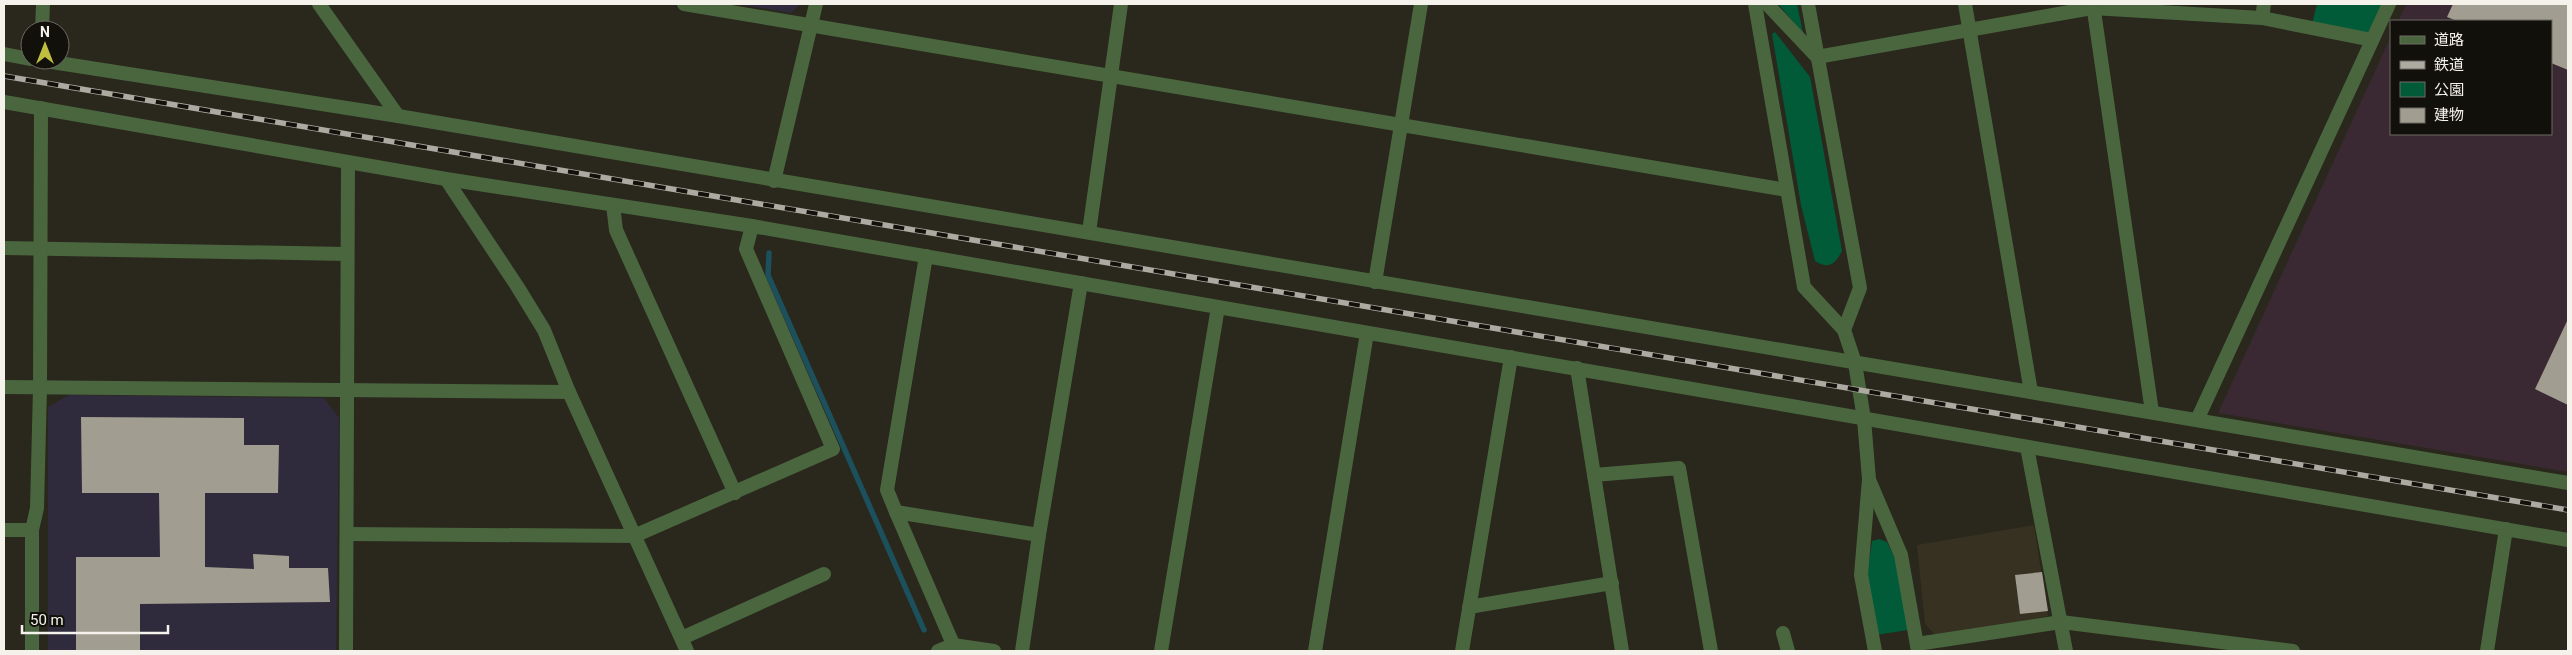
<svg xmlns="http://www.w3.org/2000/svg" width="2572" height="655" font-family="Roboto,'Noto Sans JP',sans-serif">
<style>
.built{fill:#373121}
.industrial{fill:#3a2832}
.education{fill:#2f2b3c}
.green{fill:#015b39}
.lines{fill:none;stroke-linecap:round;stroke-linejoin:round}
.stream{stroke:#1b505c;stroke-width:5.5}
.building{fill:#a19d90}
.minor{stroke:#49663e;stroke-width:14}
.tertiary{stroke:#49663e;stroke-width:14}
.rail-casing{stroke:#adaaa2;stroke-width:5.5}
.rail{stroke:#11100b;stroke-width:4;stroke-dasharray:11;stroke-linecap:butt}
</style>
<rect width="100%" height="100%" fill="#2a271c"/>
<!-- built -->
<polygon class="built" points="2034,525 2048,616 1938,638 1925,624 1917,545"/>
<!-- industrial -->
<polygon class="industrial" points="2406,4 2568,4 2568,472 2218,413 2391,36 2391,134 2551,134 2551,21 2398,21"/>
<!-- education -->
<g class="education">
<polygon points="738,4 801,4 791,13"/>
<polygon points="69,395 324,398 339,418 336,651 48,651 48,407"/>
</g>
<!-- green -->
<g class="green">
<polygon points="1778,4 1797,4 1803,33"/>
<polygon points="2317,4 2383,4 2369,36 2312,24"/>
<path d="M1775,32L1810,77L1842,251C1835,264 1829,270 1815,261L1801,205L1772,34Z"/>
<polygon points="1879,539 1887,542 1896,560 1908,630 1876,635 1867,576 1872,541"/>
</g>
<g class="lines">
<!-- stream -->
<polyline class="stream" points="769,253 768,275 924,630"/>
</g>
<!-- building -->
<g class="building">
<polygon points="2453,4 2568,4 2568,70 2551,63 2551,21 2457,21 2447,17"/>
<polygon points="2568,319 2568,405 2535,389"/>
<polygon points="81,417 244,418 244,445 279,445 278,493 205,493 205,567 254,569 253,554 289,556 289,568 328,568 330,602 140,604 140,651 76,651 76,557 160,557 159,493 82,493"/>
<polygon points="2042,572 2048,611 2020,614 2015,575"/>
</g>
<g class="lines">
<!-- minor -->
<g class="minor">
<polyline points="319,4 398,116"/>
<polyline points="684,4 1787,190"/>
<polyline points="1767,4 1817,57 2092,8 2262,18 2372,40"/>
<polyline points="1965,4 2031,392"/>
<polyline points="2093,4 2152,412"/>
<polyline points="2262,18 2264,4"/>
<polyline points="42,30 43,4"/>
<polyline points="4,54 30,59"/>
<polyline points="39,60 398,116 2568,483"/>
<polyline points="4,102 446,179 752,226 1218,307 1161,651"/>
<polyline points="446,179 517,286 544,330 569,392 687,651"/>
<polyline points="774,181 816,4"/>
<polyline points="613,205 616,230 735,493"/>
<polyline points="1089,232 1121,4"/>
<polyline points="4,248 347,254"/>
<polyline points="926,256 887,490 896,512 1039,535"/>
<polyline points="1375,282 1421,4"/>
<polyline points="1577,368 1622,651"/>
<polyline points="4,387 569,392"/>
<polyline points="2197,420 2389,4"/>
<polyline points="2027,447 2066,651"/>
<polyline points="1594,475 1679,468 1711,651"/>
<polyline points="896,512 956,651"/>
<polyline points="4,530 32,530"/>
<polyline points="347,534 634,536 833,449 746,249 752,226"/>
<polyline points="1469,607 1612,583"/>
<polyline points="1783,633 1788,651"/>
<polyline points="682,638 824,574"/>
<polyline points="1917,644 2061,622 2293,651"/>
<polyline points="32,651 32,530 37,508 40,388 41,108"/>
<polyline points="346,651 348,162"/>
<polyline points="938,651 953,645 994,651"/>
<polyline points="1022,651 1039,535 1081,283"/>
<polyline points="1462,651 1511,357"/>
<polyline points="2487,651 2506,529"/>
</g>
<!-- tertiary -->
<g class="tertiary">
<polyline points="1755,4 1804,287 1844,330 1855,363 1864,419 1869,479 1861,575 1875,651"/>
<polyline points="1808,4 1860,288 1844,330"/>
<polyline points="1218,307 2568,540"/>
<polyline points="1870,482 1901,555 1918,651"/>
<polyline points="1315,651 1367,333"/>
</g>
<defs>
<polyline id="rail" points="4,76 2568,510"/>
</defs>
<!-- rail casing -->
<use href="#rail" class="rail-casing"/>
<!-- rail -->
<use href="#rail" class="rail"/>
</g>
<!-- border -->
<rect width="2572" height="655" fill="none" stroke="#f4f2eb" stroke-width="10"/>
<!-- legend -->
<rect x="2390" y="20" width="162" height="115" fill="#11100b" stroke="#6c6a65"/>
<rect x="2400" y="36" width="25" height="8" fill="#49663e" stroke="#6c6a65"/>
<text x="2434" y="45" font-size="15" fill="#f4f2eb">道路</text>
<rect x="2400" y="61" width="25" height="8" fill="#adaaa2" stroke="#6c6a65"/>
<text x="2434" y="70" font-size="15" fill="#f4f2eb">鉄道</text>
<rect x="2400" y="82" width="25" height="15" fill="#015b39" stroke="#6c6a65"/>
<text x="2434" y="95" font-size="15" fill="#f4f2eb">公園</text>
<rect x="2400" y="108" width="25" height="15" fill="#a19d90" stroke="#6c6a65"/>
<text x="2434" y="120" font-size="15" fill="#f4f2eb">建物</text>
<!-- north arrow -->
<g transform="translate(45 45)"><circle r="24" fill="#11100b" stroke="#6c6a65"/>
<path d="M0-4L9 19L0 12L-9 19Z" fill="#c0be41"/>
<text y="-8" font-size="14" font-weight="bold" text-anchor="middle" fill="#f4f2eb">N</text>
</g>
<!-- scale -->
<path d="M22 625v8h146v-8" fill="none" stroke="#f4f2eb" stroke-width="2.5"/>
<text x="30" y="625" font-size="15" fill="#f4f2eb" stroke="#11100b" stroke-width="4" paint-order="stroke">50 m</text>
</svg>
